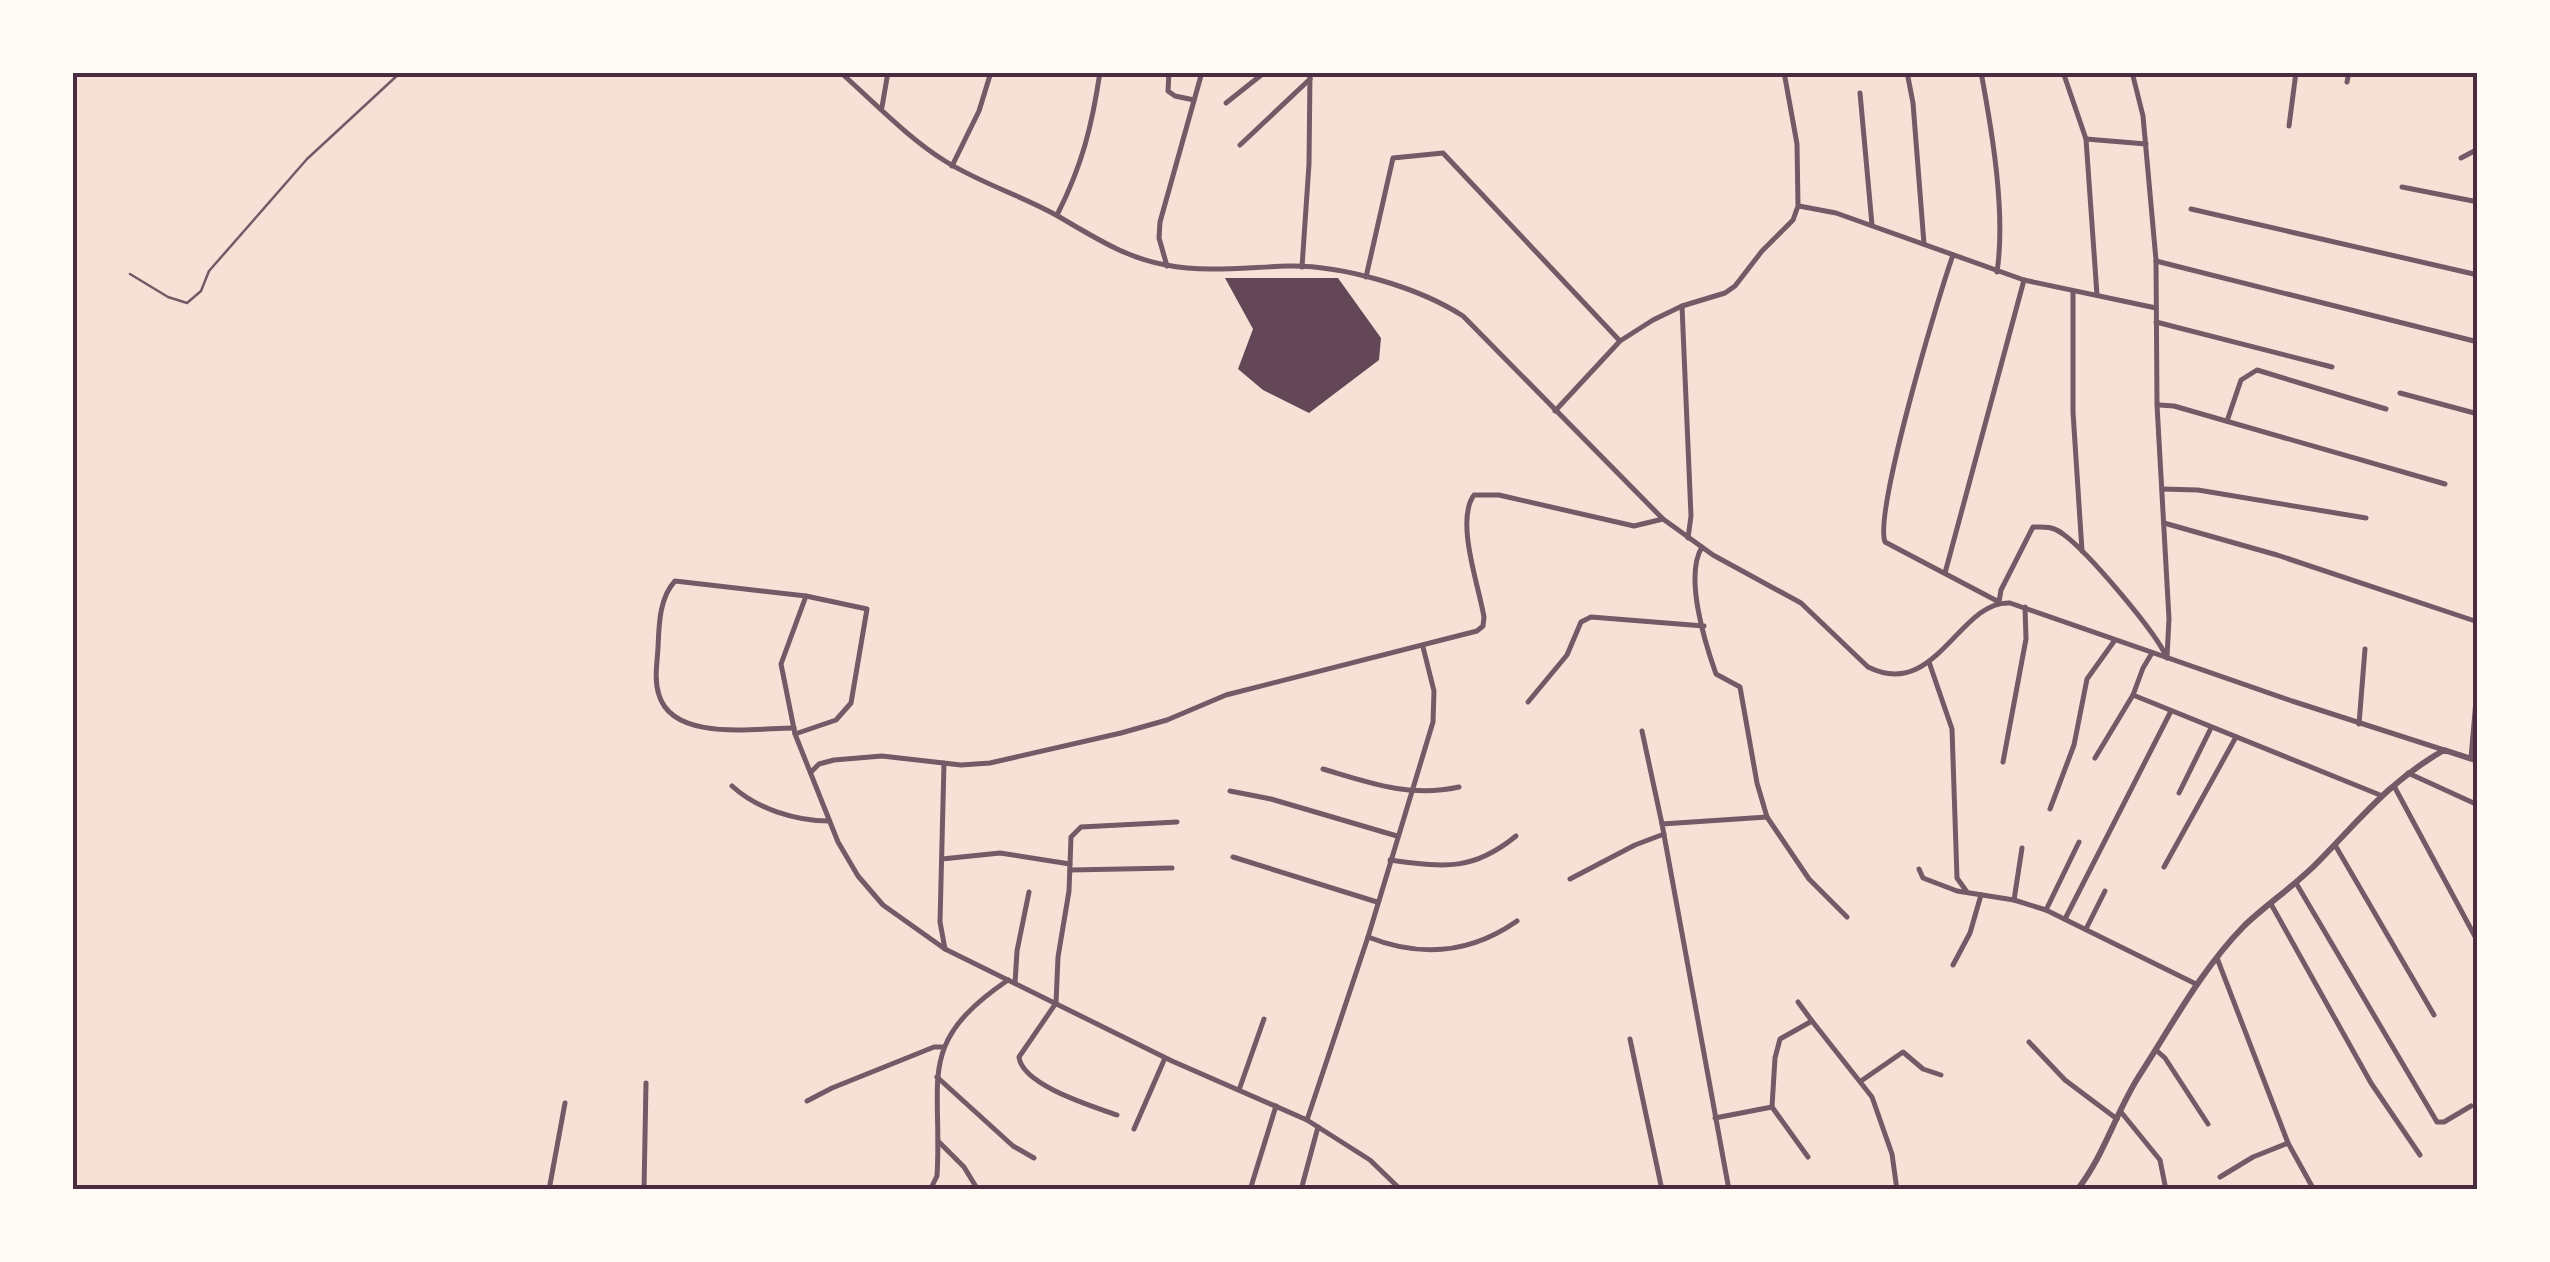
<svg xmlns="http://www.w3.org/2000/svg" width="2550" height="1262" font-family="'Archivo Narrow',sans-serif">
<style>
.building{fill:#644757}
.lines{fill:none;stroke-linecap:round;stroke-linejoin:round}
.service{stroke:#755966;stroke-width:2.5}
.minor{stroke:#755966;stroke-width:5}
.tertiary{stroke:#755966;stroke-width:6}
.neatline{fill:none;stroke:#4a2c40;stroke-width:4}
</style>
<rect width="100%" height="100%" fill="#f7e1d7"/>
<!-- building -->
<polygon class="building" points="1225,278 1338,278 1381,338 1379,360 1309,413 1263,390 1238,369 1253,329"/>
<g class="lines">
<!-- service -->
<polyline class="service" points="130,274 168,297 187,303 201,291 209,271 307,159 401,72"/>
<!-- minor -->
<g class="minor">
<path d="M840,72C874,102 908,138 945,161C980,183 1020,195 1056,215C1091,235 1125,258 1166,265C1206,273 1248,267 1288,266C1342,265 1418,287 1463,316L1663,519L1713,555L1801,603L1868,667C1936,701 1959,600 2010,603L2292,701L2444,750"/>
<polyline points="1169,72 1168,91 1175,96 1194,100"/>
<polyline points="1907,72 1913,103 1924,244"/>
<path d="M1981,72C1992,131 2006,213 1997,272"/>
<polyline points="2063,72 2086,139 2097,295"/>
<polyline points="2132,72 2143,116 2156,260 2157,405 2169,619 2167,657"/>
<polyline points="2347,82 2349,72"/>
<polyline points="1860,93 1872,225"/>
<polyline points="1226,103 1265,72"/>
<polyline points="882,107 888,72"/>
<polyline points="2289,126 2296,72"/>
<polyline points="2086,139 2146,144"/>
<polyline points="1240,145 1310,79"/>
<polyline points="2461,158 2478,149"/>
<polyline points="952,166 979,111 991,72"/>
<polyline points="2402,187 2478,202"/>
<polyline points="1799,206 1836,213 2024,280 2156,308"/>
<polyline points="2191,209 2478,275"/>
<path d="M1057,215C1082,166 1092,126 1100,72"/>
<path d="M1953,255C1938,297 1874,512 1885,542L1999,602L2001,590L2033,527C2045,527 2053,526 2063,534C2087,551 2156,632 2167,658"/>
<polyline points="2156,261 2478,342"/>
<polyline points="1167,266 1159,238 1160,222 1202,72"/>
<polyline points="1302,267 1309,164 1310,72"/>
<polyline points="1366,277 1393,158 1443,153 1620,341"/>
<polyline points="2073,292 2073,412 2082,551"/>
<polyline points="1682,306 1691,516 1688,538"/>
<polyline points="2156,322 2332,367"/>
<polyline points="2400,393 2478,414"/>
<polyline points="2159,405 2174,406 2445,484"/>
<polyline points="1555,411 1620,341 1653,320 1682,306 1725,293 1735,286 1762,251 1793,220 1798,206 1797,144 1784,72"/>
<polyline points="2227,421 2241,380 2257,370 2386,409"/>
<polyline points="2162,489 2198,490 2366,518"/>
<polyline points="2164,523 2277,555 2478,622"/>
<path d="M1702,547C1684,576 1705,643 1716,674L1740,687L1757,783L1767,817"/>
<polyline points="1945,573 2024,280"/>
<polyline points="806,596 781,664 795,734 838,842 858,876 883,905 945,949 1172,1061 1307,1120 1370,1160 1401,1190"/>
<polyline points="1929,662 1952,729 1957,878 1967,892"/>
<polyline points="2133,695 2380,795"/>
<polyline points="1528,702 1567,655 1581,622 1591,617 1704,626"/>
<polyline points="2359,724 2365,649"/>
<path d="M794,728C756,728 673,742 659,695C654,680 657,664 658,648C659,626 659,598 675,581L806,596L867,609L851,703L836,720L795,734"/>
<polyline points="1642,731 1662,824"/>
<polyline points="2095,758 2133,695 2143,668 2152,653"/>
<polyline points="2471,758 2477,689"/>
<polyline points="2003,762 2026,639 2025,607"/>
<polyline points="944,763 940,922 945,949"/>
<path d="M1323,769C1370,783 1410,798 1459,787"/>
<path d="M811,772L819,764L834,760L882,756L961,765L990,763L1121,733L1167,720L1226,695L1477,631L1483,626L1484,617C1479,586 1455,521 1474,495H1499L1634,526L1663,519"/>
<polyline points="2408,773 2478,805"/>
<path d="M732,786C757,809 796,821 829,821"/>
<polyline points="2394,786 2478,942"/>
<polyline points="1230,791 1271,799 1397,836"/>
<polyline points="2179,793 2211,728"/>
<polyline points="2050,809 2074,745 2087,679 2115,640"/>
<polyline points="2335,845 2434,1015"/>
<polyline points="1233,857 1377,902"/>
<polyline points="942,859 1000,853 1070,864"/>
<path d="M1390,860C1444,867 1472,872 1516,836"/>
<polyline points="2164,867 2236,737"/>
<polyline points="1919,869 1923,878 1957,891 2014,900 2046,910 2196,984"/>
<polyline points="1070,870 1172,868"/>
<polyline points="1570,879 1635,845 1664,834"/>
<polyline points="2296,883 2437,1122 2444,1122 2471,1106"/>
<polyline points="2014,900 2022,848"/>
<polyline points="2271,904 2371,1083 2420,1155"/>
<polyline points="2046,910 2079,842"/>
<polyline points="2065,919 2170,713"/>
<polyline points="2086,929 2105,891"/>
<path d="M1368,937C1421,958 1470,954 1517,921"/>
<polyline points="2217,958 2288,1143 2314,1190"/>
<polyline points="1953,965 1970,933 1981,895"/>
<polyline points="1015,983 1017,951 1029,892"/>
<polyline points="1798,1002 1812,1021"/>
<polyline points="1630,1039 1662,1190"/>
<polyline points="2029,1042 2065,1080 2117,1119"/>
<polyline points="2156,1050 2165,1058 2208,1124"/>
<polyline points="937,1077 1013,1146 1034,1158"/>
<polyline points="1861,1081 1903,1052 1923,1069 1941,1075"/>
<polyline points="1239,1090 1264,1019"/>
<polyline points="807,1101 832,1088 934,1047 942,1047"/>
<polyline points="1772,1107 1775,1058 1780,1039 1812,1021 1872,1097 1892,1154 1897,1190"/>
<polyline points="2121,1112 2160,1160 2166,1190"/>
<path d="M1117,1115C1092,1106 1022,1085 1019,1057L1056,1003L1058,957L1069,891L1071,837L1081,827L1177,822"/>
<polyline points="1715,1118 1772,1107 1808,1157"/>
<polyline points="1307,1120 1368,937 1433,722 1434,691 1423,647"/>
<polyline points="1134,1129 1165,1058"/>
<polyline points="938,1141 964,1167 978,1190"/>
<polyline points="2220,1177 2253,1157 2288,1143"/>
<polyline points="549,1190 565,1103"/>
<polyline points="644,1190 646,1083"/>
<path d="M930,1190L937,1176C943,1078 914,1044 1008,980"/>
<polyline points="1250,1190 1276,1106"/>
<polyline points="1301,1190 1318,1127"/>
<polyline points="1729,1190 1662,824 1767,817 1809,879 1847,917"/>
</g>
<!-- tertiary -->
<path class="tertiary" d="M2077,1190C2104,1156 2116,1112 2139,1076C2172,1025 2201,970 2244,926C2268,903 2296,885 2319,861C2363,816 2389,782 2444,750L2478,761"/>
</g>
<!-- border -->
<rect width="2550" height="1262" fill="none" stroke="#fffaf5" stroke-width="150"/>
<rect x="75" y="75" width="2400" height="1112" class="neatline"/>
</svg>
